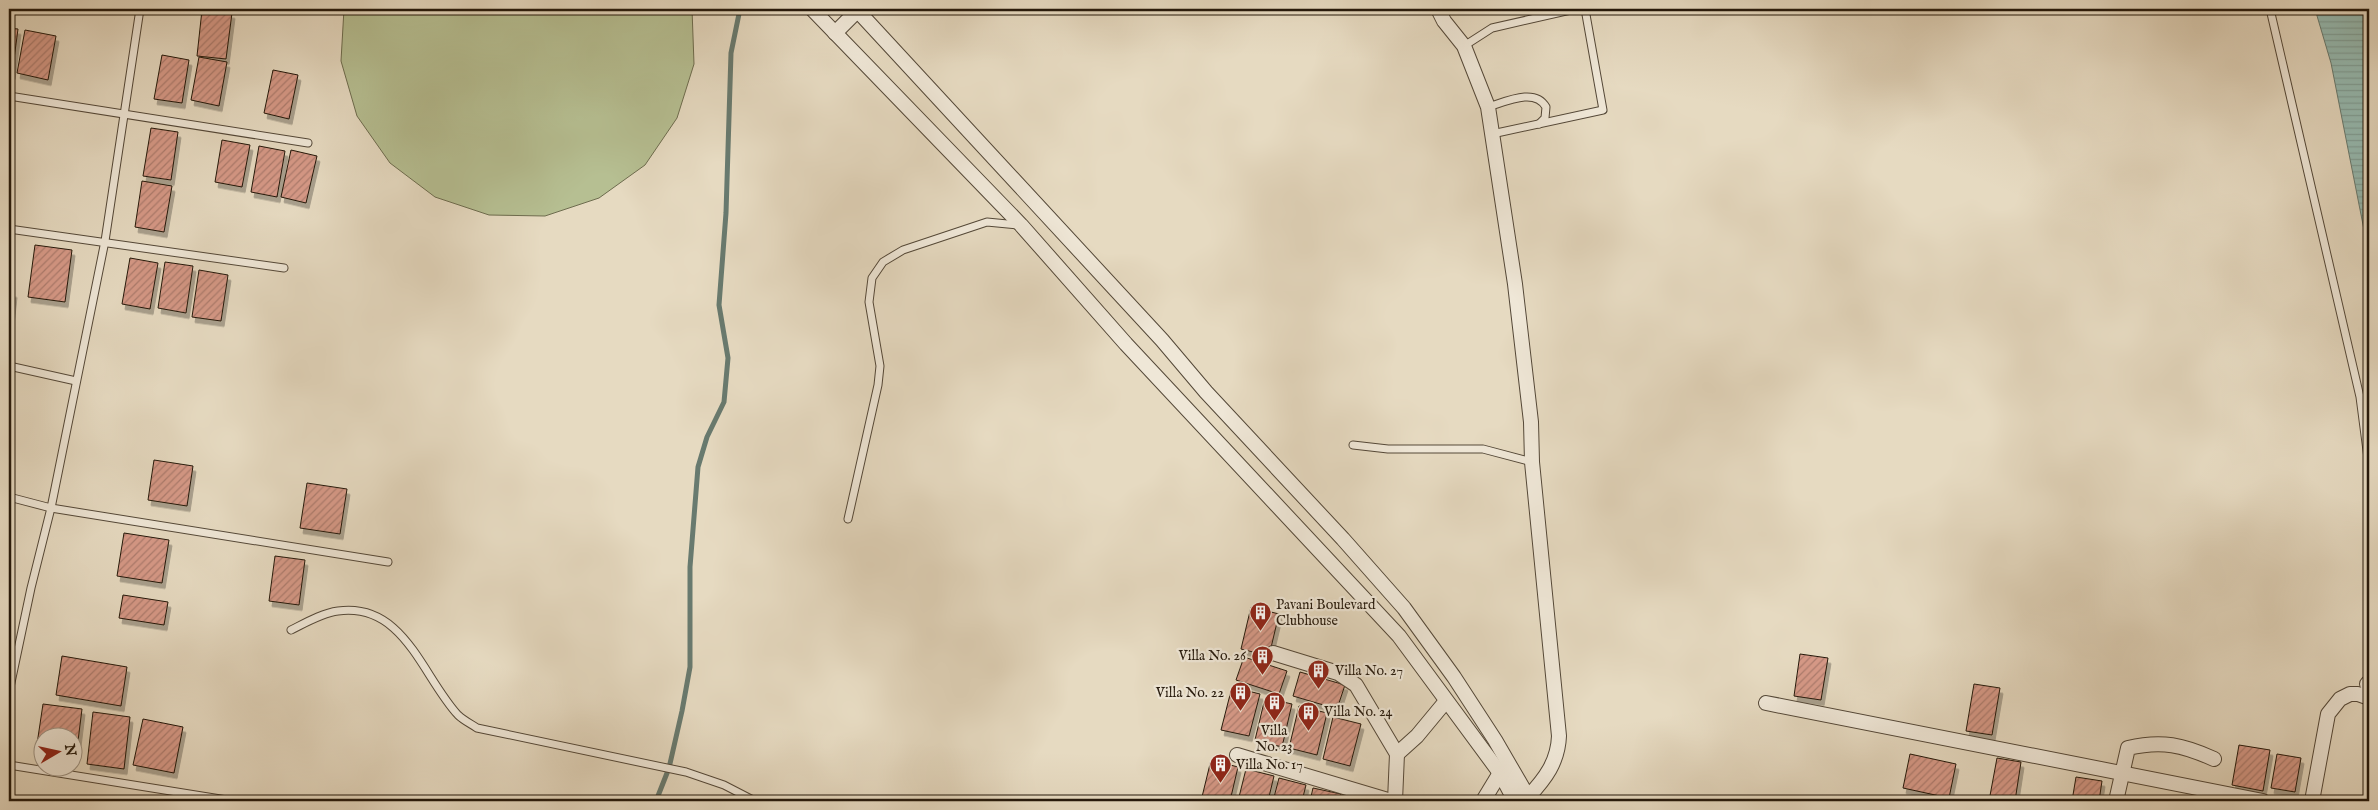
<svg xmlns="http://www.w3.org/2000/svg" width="2378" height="810" font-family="'IM FELL English',serif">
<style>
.park{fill:#b6bf92;stroke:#6d6c4e}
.water{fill:url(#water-rules);stroke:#687a6f}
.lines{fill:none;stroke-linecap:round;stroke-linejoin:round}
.stream{stroke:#687a6f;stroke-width:5}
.building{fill:url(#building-hatch);stroke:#24180b;filter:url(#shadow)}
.lane-casing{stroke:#544838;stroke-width:9}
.street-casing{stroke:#544838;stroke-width:16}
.lane{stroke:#efe7d7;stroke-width:7}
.street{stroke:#efe7d7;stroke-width:14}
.labels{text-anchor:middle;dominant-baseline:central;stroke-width:4.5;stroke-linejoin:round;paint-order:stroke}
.poi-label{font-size:14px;fill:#24180b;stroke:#efe7d7;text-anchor:start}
</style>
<defs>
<pattern id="water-rules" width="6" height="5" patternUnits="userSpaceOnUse" patternTransform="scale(1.25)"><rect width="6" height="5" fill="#96bbb2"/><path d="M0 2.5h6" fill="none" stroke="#81a098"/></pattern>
<pattern id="building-hatch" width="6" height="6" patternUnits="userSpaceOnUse" patternTransform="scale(1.25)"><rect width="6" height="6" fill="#d69987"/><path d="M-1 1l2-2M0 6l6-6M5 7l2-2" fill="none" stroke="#ad7c6d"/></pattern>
<filter id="shadow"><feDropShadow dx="3" dy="5.5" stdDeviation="0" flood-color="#0004"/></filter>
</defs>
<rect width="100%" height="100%" fill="#e6dac1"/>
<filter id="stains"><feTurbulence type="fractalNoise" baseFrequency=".004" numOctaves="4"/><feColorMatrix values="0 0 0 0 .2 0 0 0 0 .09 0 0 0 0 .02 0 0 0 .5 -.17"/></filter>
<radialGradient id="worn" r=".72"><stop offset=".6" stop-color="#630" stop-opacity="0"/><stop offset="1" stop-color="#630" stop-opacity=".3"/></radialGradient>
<!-- park -->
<polygon class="park" points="344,9 692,9 694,64 677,118 645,165 599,198 545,216 489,215 435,197 390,163 357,116 341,61"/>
<!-- water -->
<polygon class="water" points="2315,9 2369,9 2369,255 2331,63"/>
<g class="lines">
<!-- stream -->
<polyline class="stream" points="656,801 669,768 682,711 690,667 690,567 698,467 707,437 724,402 728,358 719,305 726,213 731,53 740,9"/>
</g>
<!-- building -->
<g class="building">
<polygon points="202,10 232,13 226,59 197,56"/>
<polygon points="9,28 18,29 12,74 9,74"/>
<polygon points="25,30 56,36 48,80 17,73"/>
<polygon points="162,55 189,60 182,103 154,99"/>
<polygon points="199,57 227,62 219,106 191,100"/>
<polygon points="273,70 298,75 289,119 264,113"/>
<polygon points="151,128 178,132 171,180 143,176"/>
<polygon points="222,140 250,145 242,187 215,182"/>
<polygon points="259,146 285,151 277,197 251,192"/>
<polygon points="291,150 317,156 306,203 281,197"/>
<polygon points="142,181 172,186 164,232 135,227"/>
<polygon points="35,245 72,250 65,302 28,297"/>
<polygon points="130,258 158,263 150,309 122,304"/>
<polygon points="165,262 193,266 186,313 158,308"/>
<polygon points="199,270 228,275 221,321 192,317"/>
<polygon points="9,292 14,292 9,338"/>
<polygon points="154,460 193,466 187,506 148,500"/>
<polygon points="307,483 347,489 340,534 300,528"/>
<polygon points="124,533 169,540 162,583 117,576"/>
<polygon points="275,556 305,560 299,605 269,601"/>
<polygon points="123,595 168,602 164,625 119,618"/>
<polygon points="1251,607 1279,614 1269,656 1241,649"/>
<polygon points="1800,654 1828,658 1821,700 1794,696"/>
<polygon points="62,656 127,667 121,706 56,695"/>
<polygon points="1244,657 1287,671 1279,694 1236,680"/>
<polygon points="1300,672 1345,685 1337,709 1293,696"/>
<polygon points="1974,684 2000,688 1992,735 1966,731"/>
<polygon points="1232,687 1260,694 1249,736 1221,730"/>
<polygon points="1265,698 1292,704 1282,747 1255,740"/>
<polygon points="43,704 82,709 77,749 72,749 72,738 42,738 42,745 37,744"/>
<polygon points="1299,706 1327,713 1317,755 1289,748"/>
<polygon points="93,712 130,717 124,769 87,764"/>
<polygon points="1333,717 1361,724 1350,766 1323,759"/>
<polygon points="143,719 183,727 174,773 133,765"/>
<polygon points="2239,745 2270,750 2263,791 2232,785"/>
<polygon points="1910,754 1956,764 1949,798 1903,788"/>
<polygon points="2277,754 2301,758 2295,792 2271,788"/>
<polygon points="1997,758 2021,762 2015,801 1989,801"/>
<polygon points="1211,760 1238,767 1230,801 1201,801"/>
<polygon points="1246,769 1274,776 1268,801 1238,801"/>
<polygon points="2076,777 2102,781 2099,801 2072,801"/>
<polygon points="1279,778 1306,785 1302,801 1273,801"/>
<polygon points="1313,788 1341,794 1339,801 1310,801"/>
<polygon points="1344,797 1361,801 1344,801"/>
</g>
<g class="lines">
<defs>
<g id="lane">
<polyline points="2270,9 2360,397 2369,466"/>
<polyline points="1464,46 1492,28 1575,9"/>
<polyline points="9,96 308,143"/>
<path d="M1488,107C1505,102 1535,87 1546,107L1545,118L1539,124"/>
<polyline points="1492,134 1603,110 1585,9"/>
<polyline points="9,229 284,268"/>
<polyline points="9,366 76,381"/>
<polyline points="1353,445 1388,449 1483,449 1532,462"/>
<polyline points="9,497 51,508 388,562"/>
<polyline points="848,519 878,385 880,366 869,302 872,278 883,262 903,250 987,222 1018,225"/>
<path d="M291,630C305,623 322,613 338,611C404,602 422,676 458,715C463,720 471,724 477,728L686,772L724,785L755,801"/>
<polyline points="9,692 31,588 51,508 105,241 140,9"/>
<polyline points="9,765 233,801"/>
</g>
<g id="street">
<polyline points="812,9 1021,225 1126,344 1399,636 1500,773 1515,801"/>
<polyline points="856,9 1162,340 1206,392 1343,539 1404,608 1454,677 1495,740 1528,797"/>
<path d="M1438,9L1444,21L1464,46L1488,107L1515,284L1531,422L1532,462L1559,736C1558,762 1545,779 1528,797L1529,801"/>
<polyline points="835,33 858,10"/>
<polyline points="1273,653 1338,673 1356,685 1397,754 1395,801"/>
<polyline points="2367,684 2369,682"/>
<polyline points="1766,703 2263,801"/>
<polyline points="1397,754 1417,736 1446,701"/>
<polyline points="1237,755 1391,801"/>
<polyline points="1483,801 1500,773"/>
<path d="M2116,801L2128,748C2162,740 2183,745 2214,759"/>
<polyline points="2312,801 2328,714 2340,699 2350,694 2358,694 2369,698"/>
</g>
</defs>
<!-- lane casing -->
<use href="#lane" class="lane-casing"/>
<!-- street casing -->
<use href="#street" class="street-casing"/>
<!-- lane -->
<use href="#lane" class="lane"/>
<!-- street -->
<use href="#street" class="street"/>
</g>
<!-- icons -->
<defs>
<symbol id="building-pin" viewBox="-11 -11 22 30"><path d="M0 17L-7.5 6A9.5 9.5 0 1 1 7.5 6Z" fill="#8f2418" stroke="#efe7d7"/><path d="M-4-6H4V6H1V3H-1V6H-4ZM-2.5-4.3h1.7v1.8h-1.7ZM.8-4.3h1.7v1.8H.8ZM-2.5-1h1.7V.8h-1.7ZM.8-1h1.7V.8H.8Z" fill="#fff"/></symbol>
</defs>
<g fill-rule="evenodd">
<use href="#building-pin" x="1248" y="600" width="25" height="34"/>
<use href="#building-pin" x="1250" y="644" width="25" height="34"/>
<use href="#building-pin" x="1306" y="658" width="25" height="34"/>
<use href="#building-pin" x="1228" y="680" width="25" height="34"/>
<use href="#building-pin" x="1262" y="690" width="25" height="34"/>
<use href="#building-pin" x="1296" y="700" width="25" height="34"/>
<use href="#building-pin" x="1208" y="752" width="25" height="34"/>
</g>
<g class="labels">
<!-- poi labels -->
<g class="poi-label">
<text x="1276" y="605">Pavani Boulevard<tspan x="1276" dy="16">Clubhouse</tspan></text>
<text x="1246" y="656" text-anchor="end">Villa No. 26</text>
<text x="1335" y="671">Villa No. 27</text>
<text x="1224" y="693" text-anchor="end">Villa No. 22</text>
<text x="1324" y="712">Villa No. 24</text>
<text x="1274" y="731" text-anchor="middle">Villa<tspan x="1274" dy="16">No. 23</tspan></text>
<text x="1236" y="765">Villa No. 17</text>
</g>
</g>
<!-- margin -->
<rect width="2378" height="810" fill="none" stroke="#e6dac1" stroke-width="30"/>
<rect x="10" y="10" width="2358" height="790" fill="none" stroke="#24180b" stroke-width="2.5"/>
<rect x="15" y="15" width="2348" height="780" fill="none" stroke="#24180b"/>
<!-- north arrow -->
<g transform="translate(58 752) rotate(81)"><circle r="24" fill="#efe7d7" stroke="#9e9485"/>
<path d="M0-4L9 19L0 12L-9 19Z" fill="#8f2418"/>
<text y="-8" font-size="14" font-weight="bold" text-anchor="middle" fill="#24180b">N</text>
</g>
<rect width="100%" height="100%" filter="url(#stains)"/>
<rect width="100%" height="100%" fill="url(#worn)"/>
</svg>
